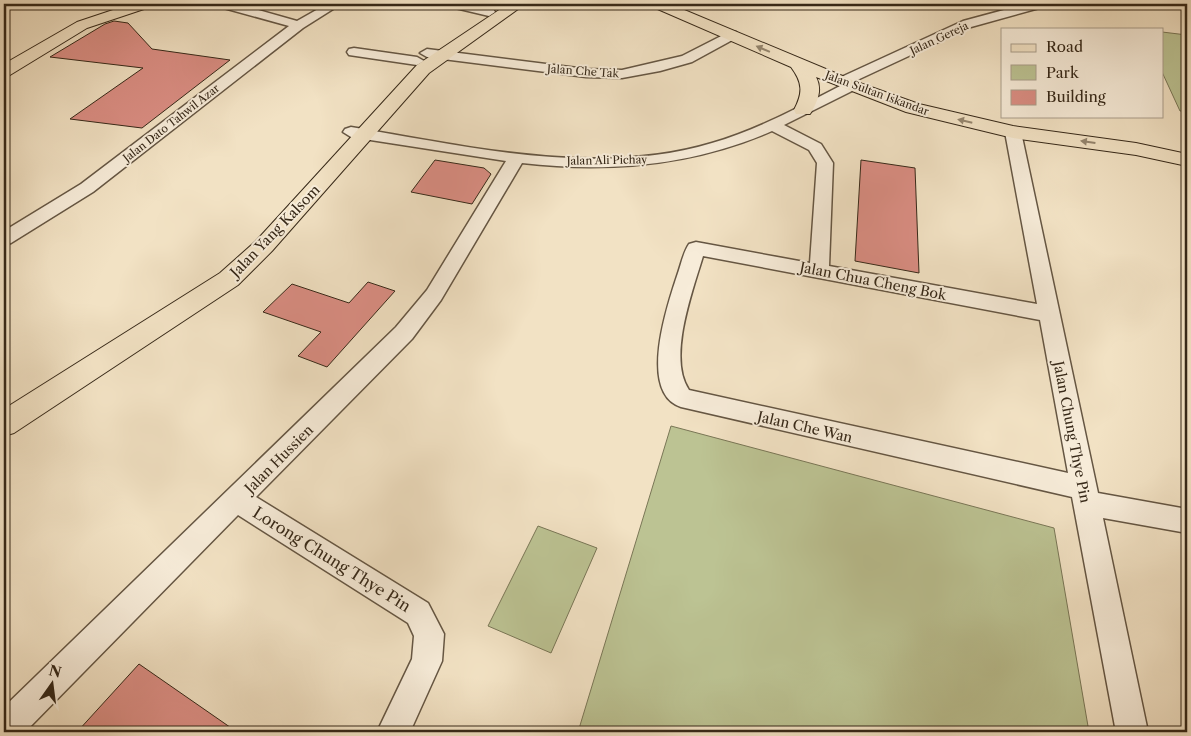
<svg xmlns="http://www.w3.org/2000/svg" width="1191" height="736" font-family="'Libre Caslon Text',serif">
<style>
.green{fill:#bcc393;stroke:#797656}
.building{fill:#db8e84;stroke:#362818}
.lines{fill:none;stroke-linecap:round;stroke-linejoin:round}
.minor-casing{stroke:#655643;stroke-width:3}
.major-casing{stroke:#362818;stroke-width:2}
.highway-casing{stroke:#362818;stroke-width:2}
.minor{fill:#f7ecd9;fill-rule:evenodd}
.major{fill:#f2e2c4;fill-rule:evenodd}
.highway{fill:#f2e2c4;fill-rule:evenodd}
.oneway{fill:#94856e}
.labels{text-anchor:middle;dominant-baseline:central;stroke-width:4;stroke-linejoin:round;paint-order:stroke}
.far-street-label{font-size:11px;fill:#362818;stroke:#f7ecd9}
.street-label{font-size:14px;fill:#362818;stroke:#f7ecd9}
.near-street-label{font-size:16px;fill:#362818;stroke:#f7ecd9}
</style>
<rect width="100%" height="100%" fill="#f2e2c4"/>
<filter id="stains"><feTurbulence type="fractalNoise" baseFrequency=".004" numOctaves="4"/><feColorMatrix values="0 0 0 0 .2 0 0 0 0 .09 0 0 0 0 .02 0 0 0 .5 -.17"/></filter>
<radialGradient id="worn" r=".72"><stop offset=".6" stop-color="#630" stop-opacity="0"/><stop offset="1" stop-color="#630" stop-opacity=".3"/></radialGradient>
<!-- green -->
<g class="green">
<polygon points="1162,32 1187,35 1187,111 1180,111 1162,72"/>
<polygon points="671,426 1054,528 1089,732 578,732"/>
<polygon points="538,526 597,548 551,653 488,626"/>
</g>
<!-- building -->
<g class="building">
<polygon points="114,21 128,23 152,49 230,60 142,128 70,119 143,68 50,57 105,24"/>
<polygon points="435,160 484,168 491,174 472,204 411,192"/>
<polygon points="861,160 915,168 919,273 855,261"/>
<polygon points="368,282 395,291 327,367 298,356 321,332 263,312 292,284 349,303"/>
<polygon points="139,664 237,732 77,732"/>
</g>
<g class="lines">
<defs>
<g id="minor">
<polygon points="218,4 237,4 297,21 327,4 341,4 303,28 93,192 11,243 4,245 4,231 81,184 289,26 220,7"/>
<polygon points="449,4 470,4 493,9 495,12 489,16 451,7"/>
<path d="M1026,4H1045L1043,7L971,27L853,82L858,86L856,89L784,125L821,144L833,163L829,266L1037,304L1005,132L1013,127L1021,132L1098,493L1187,509V533L1103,518L1148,732H1116L1072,497L681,407C638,393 667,306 677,276C681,265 683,253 689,244L696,242L810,263L817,163L809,150L772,131C692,166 608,173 522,163L441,300L412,339L256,497L428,603L444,634L442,661L410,732H377L412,659L414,636L408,623L238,515L25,732H4V707L396,327L427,290L506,161L351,137L343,132L345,129L351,127C467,146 596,178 712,143C757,130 799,107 840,86L835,82L837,79L963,21ZM703,256L1040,320L1068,473L689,390C667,358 693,290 703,256Z"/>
<polygon points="731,31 736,32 738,35 736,38 692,62 660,71 622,78 586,77 427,57 420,53 427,49 586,69 622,70 682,56"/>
<polygon points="354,48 417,57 424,61 417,65 349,55 347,52 349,49"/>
</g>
<g id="major">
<polygon points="131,4 152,4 150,7 87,28 10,75 4,76 4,64 77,22"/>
<polygon points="508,4 525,4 429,73 272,251 238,285 14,433 4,436 4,409 220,273 256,241 417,65"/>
</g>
<path id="highway" d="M651,4H670L857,82L919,104L1013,126L1136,143L1187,154V166L1136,155L1013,138L906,112L816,77C823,90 817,103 810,114H796L794,110C803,93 803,83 791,67L653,7Z"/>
</defs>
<!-- minor casing -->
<use href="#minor" class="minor-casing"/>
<!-- major casing -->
<use href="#major" class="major-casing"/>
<!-- highway casing -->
<use href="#highway" class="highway-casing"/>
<!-- minor -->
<use href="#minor" class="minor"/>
<!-- major -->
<use href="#major" class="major"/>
<!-- highway -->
<use href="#highway" class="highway"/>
</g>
<!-- one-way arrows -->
<defs><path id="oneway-solid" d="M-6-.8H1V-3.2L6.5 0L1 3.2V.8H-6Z" transform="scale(1.25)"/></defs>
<g class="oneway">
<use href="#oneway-solid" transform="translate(763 49) rotate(-157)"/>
<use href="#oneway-solid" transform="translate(965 121) rotate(-167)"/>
<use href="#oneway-solid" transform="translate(1088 142) rotate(-172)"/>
</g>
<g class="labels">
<!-- far-street labels -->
<g class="far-street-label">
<text transform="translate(939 38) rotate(-25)">Jalan Gereja</text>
<text transform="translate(583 71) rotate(4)">Jalan Che Tak</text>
<text transform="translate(877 93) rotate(20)">Jalan Sultan Iskandar</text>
<text transform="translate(171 123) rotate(-38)">Jalan Dato Tahwil Azar</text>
<text transform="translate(607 160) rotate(-1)">Jalan Ali Pichay</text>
</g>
<!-- street labels -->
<g class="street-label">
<text transform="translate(275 231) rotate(-46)">Jalan Yang Kalsom</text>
<text transform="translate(873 281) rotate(11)">Jalan Chua Cheng Bok</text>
<text transform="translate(805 427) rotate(13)">Jalan Che Wan</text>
<text transform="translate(1072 432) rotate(79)">Jalan Chung Thye Pin</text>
<text transform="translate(279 459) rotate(-45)">Jalan Hussien</text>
</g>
<!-- near-street labels -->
<g class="near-street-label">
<text transform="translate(332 559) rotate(32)">Lorong Chung Thye Pin</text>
</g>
</g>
<!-- margin -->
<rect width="1191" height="736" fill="none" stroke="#f2e2c4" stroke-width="20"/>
<rect x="5" y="5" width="1181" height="726" fill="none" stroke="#362818" stroke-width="2.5"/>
<rect x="10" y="10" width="1171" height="716" fill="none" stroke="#362818"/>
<!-- legend -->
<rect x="1001" y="28" width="162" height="90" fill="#f7ecd9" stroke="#aa9e8c"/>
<rect x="1011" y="44" width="25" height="8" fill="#f2e2c4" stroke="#aa9e8c"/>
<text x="1046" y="52" font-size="15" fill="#362818">Road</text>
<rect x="1011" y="65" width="25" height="15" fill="#bcc393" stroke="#aa9e8c"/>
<text x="1046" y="78" font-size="15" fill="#362818">Park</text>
<rect x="1011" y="90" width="25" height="15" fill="#db8e84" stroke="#aa9e8c"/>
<text x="1046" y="102" font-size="15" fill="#362818">Building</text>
<!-- north arrow -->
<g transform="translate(52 684) rotate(14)" stroke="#f7ecd9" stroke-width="4" paint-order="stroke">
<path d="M0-4L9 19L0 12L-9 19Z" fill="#362818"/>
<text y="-8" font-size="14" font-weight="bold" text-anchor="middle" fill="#362818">N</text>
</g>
<rect width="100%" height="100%" filter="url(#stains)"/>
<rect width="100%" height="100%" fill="url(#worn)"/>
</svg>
